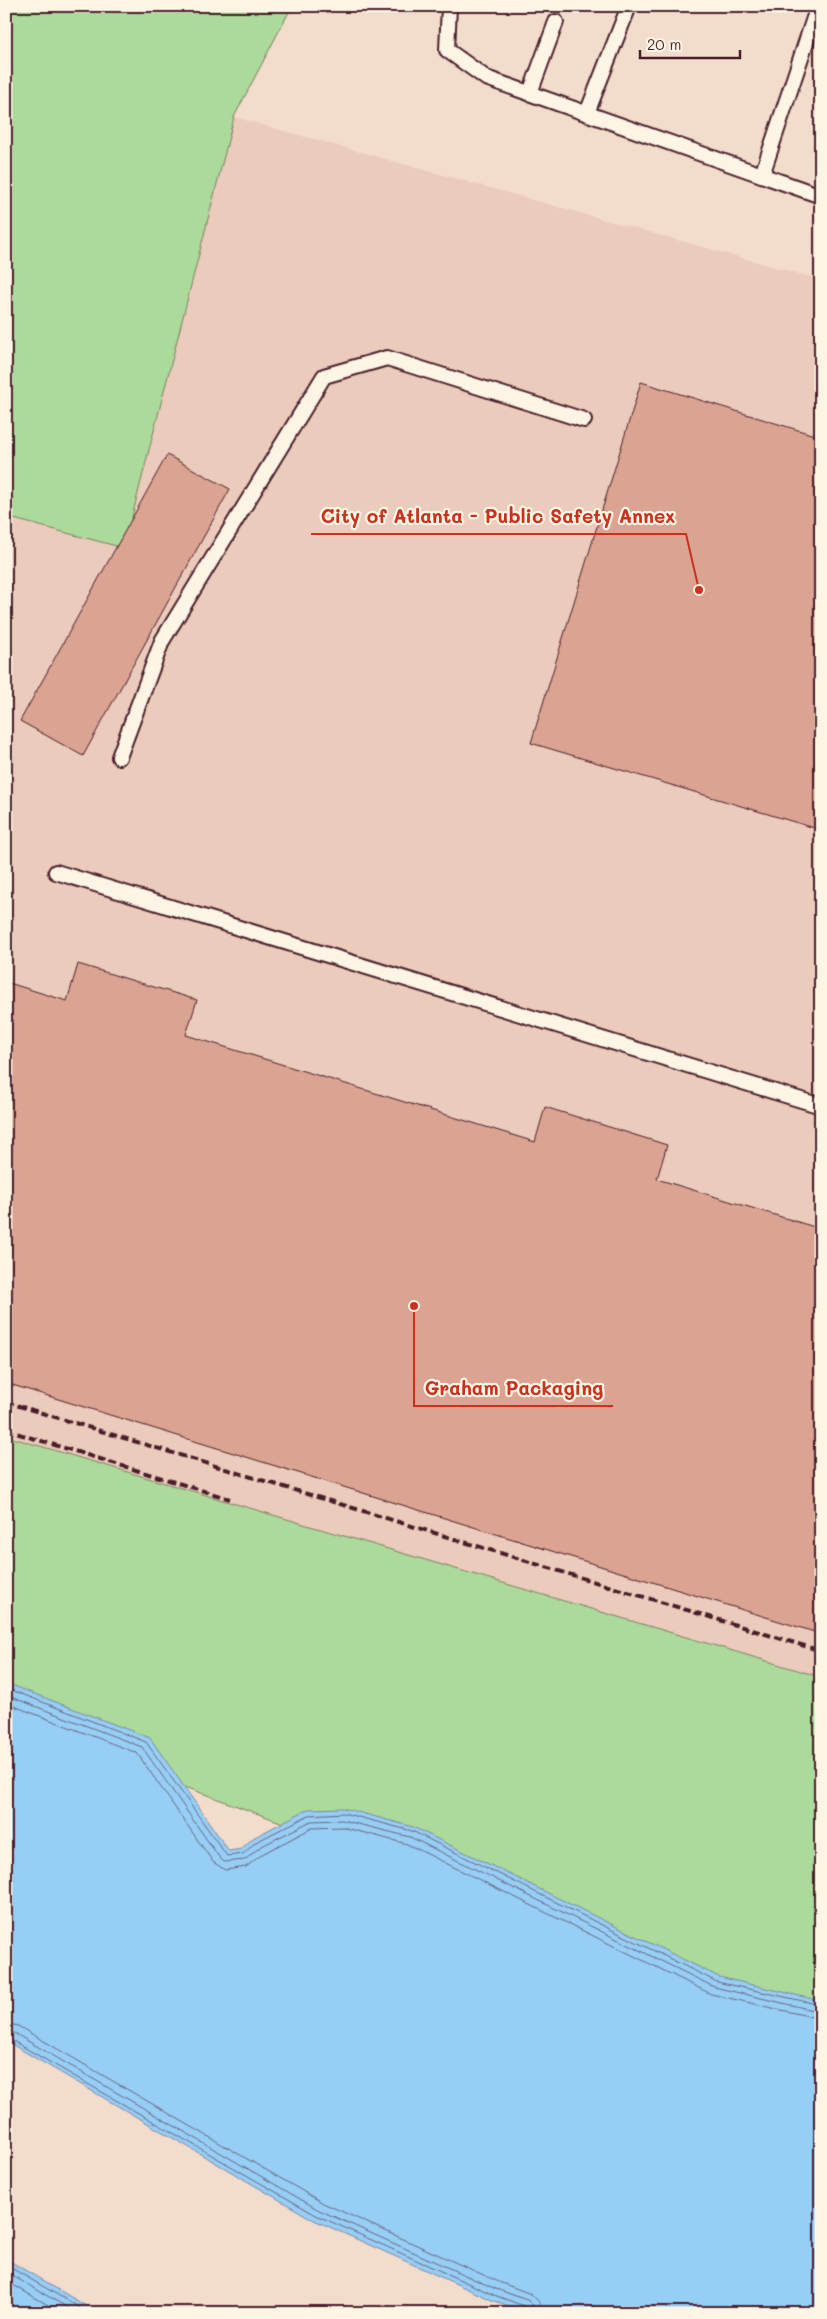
<svg xmlns="http://www.w3.org/2000/svg" width="827" height="2319" font-family="Mali,sans-serif">
<style>
.built{fill:#ebcbbb}
.green{fill:#acda9a;stroke:#7b7c62}
.water{fill:#97cef6;stroke:#7888a5}
.lines{fill:none;stroke-linecap:round;stroke-linejoin:round}
.shore{stroke:#69657c;stroke-width:1}
.building{fill:#daa392;stroke:#4a1f2b}
.lane-casing{stroke:#4a1f2b;stroke-width:18}
.lane{stroke:#fcf5e5;stroke-width:14}
.rail{stroke:#4a1f2b;stroke-width:4;stroke-dasharray:8 4;stroke-linecap:butt}
.leader{fill:none;stroke:#c8321e;stroke-width:2}
.callout-dot{fill:#c8321e;stroke:#fcf5e5;stroke-width:2}
.callout-label{font-size:19px;text-anchor:middle;font-weight:bold;fill:#c8321e;stroke:#fcf5e5;stroke-width:4.5;stroke-linejoin:round;paint-order:stroke}
</style>
<rect width="100%" height="100%" fill="#f2dccc"/>
<filter id="ink" filterUnits="userSpaceOnUse"><feTurbulence type="fractalNoise" baseFrequency=".02" numOctaves="2"/><feDisplacementMap in="SourceGraphic" scale="10" xChannelSelector="R" yChannelSelector="G"/><feConvolveMatrix kernelMatrix="1 2 1 2 8 2 1 2 1" color-interpolation-filters="sRGB"/></filter>
<g filter="url(#ink)">
<!-- built -->
<polygon class="built" points="234,117 821,280 821,1677 6,1436 6,517 124,548"/>
<!-- green -->
<g class="green">
<polygon points="6,6 292,6 234,117 124,548 6,517"/>
<polygon points="6,1436 821,1677 821,2021 6,1721"/>
</g>
<!-- water -->
<g class="water">
<polygon points="6,1683 150,1738 229,1851 241,1849 253,1838 308,1809 343,1808 413,1827 719,1977 821,2001 821,2313 529,2313 492,2300 314,2220 6,2041"/>
<polygon points="6,2259 98,2313 6,2313"/>
</g>
<g class="lines">
<!-- shore -->
<g class="shore">
<polyline points="6,1688 146,1742 227,1856 243,1854 256,1842 309,1815 343,1813 412,1831 717,1982 821,2005"/>
<polyline points="6,1695 142,1747 219,1857 224,1862 245,1860 260,1847 311,1821 342,1820 410,1837 714,1987 821,2012"/>
<polyline points="6,1703 137,1753 213,1862 225,1870 246,1867 264,1853 312,1828 342,1827 407,1844 711,1994 821,2019"/>
<polyline points="6,2023 18,2026 323,2203 499,2282 531,2294 539,2302 542,2313"/>
<polyline points="6,2031 14,2033 319,2210 496,2289 527,2300 533,2305 534,2313"/>
<polyline points="6,2037 316,2215 494,2295 524,2306 528,2313"/>
<polyline points="6,2265 89,2313"/>
<polyline points="6,2272 77,2313"/>
<polyline points="6,2281 62,2313"/>
</g>
</g>
<!-- building -->
<g class="building">
<polygon points="641,382 821,437 821,830 531,743"/>
<polygon points="167,455 230,489 83,756 20,721"/>
<polygon points="78,964 197,1000 186,1035 535,1142 545,1107 667,1145 657,1179 821,1229 821,1634 6,1383 6,992 9,983 67,1001"/>
</g>
<g class="lines">
<defs>
<g id="lane">
<polyline points="449,6 447,50 486,78 821,196"/>
<polyline points="530,93 556,22"/>
<polyline points="587,113 629,6"/>
<polyline points="762,175 818,6"/>
<polyline points="119,757 162,641 324,376 387,358 584,420"/>
<polyline points="56,872 821,1106"/>
</g>
</defs>
<!-- lane casing -->
<use href="#lane" class="lane-casing"/>
<!-- lane -->
<use href="#lane" class="lane"/>
<!-- rail -->
<g class="rail">
<polyline points="6,1402 821,1651"/>
<polyline points="6,1430 230,1499"/>
</g>
</g>
</g>
<!-- callouts -->
<path class="leader" d="M699 590L686 534H311M414 1306L414 1406H613"/>
<g class="callout-dot">
<circle cx="699" cy="590" r="5"/>
<circle cx="414" cy="1306" r="5"/>
</g>
<g class="callout-label">
<text x="498" y="523">City of Atlanta - Public Safety Annex</text>
<text x="514" y="1395">Graham Packaging</text>
</g>
<!-- margin -->
<rect width="827" height="2319" fill="none" stroke="#fcf5e5" stroke-width="25"/>
<rect x="12" y="12" width="802" height="2294" fill="none" stroke="#4a1f2b" stroke-width="2" filter="url(#ink)"/>
<!-- scale -->
<path d="M640 50v8h100v-8" fill="none" stroke="#4a1f2b" stroke-width="2.5"/>
<text x="647" y="50" font-size="15" fill="#4a1f2b" stroke="#fcf5e5" stroke-width="4" paint-order="stroke">20 m</text>
</svg>
